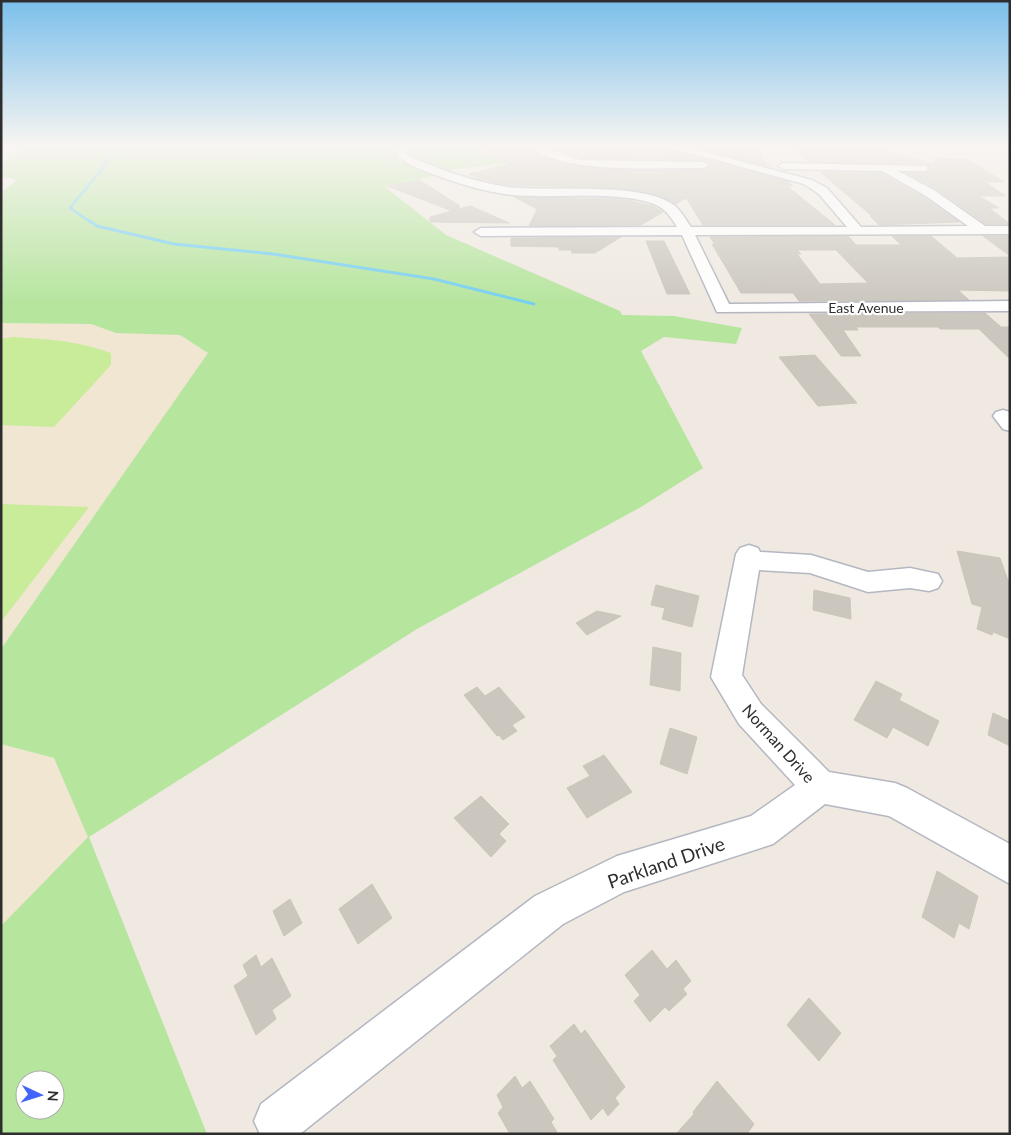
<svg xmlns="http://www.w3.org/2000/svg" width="1011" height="1135" font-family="Lato,sans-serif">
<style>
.education{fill:#f0e6d1}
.green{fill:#b6e59e;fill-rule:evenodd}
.pitch{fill:#c9ec9a}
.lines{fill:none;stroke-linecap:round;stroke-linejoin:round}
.stream-far1{stroke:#75cff0;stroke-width:2.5}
.stream{stroke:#75cff0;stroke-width:3}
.building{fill:#cbc7bf;stroke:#cbc5ba;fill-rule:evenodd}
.minor-casing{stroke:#b4b7c1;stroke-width:3}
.path{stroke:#c9c9c9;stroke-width:1;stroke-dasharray:2 1;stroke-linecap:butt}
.minor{fill:#fff;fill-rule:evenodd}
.labels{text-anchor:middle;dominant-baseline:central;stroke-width:4.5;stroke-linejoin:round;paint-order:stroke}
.far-street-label{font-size:14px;fill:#2e2e2e;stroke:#fff}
.street-label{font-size:16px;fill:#2e2e2e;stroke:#fff}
.near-street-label{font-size:19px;fill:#2e2e2e;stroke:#fff}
</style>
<rect width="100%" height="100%" fill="#efe9e1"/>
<!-- education -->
<g class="education">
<polygon points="1,323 91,324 116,333 180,335 208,353 1,649"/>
<polygon points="1,744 53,758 89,837 1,926"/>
</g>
<!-- green -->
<path class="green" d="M31,144H470L508,163L448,170L412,157L395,159L435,176L384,186L446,235L620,311L622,315L674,316L742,328L736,344L664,337L641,351L703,468L641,507L417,629L89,837L207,1134H1V926L88,837L54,758L1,744V649L208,353L180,335L116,333L91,324L1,323V193L17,180L1,176V163ZM25,1080H55V1110H25Z"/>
<!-- pitch -->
<g class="pitch">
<path d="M13,337C47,339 79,341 111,353V365L54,427L1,425V339Z"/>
<polygon points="1,504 89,507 1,622"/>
</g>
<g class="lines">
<!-- stream-far1 -->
<polyline class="stream-far1" points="92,223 70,208 102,169 116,144"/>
<!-- stream -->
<polyline class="stream" points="90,221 97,226 174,244 273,254 434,279 534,304"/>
</g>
<!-- building -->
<g class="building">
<polygon points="515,144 524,144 540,156 561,163 585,167 637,170 704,170 711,166 704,160 581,158 541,144 566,146 588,144 624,152 625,144 655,144 787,181 793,186 787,186 835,225 703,225 686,198 676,204 661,196 642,191 596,187 508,185 479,179 468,174 510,164 484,148"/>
<polygon points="682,144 755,144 762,152 759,156 772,168"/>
<polygon points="789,144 821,144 849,147 863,144 933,164 935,158 969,160 1004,182 985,182 1006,196 979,196 999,208 989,208 1010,224 986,224 935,188 906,173 927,172 927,164 808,162"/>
<polygon points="820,172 881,173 925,198 959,222 879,225 870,216 872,216"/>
<polygon points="419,180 460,206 458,209 471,206 509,223 430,222 430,217 452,211 387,186"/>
<polygon points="514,197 622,199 653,206 663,212 641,225 529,226 537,209"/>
<path d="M848,236L856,245H901L892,236H931L957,258L1010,257V291L958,290L969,300L799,301L793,293H741L712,244H715L710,237ZM797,250H836L868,283L820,284L797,254H801Z"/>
<polygon points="983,236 1010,236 1010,256"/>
<polygon points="621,237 595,253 572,253 571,250 559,250 559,247 511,246 511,238"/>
<polygon points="646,241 664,241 690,294 667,294"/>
<polygon points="985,313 1001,327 1010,327 1010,359 979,329 940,329 938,327 856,327 858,330 843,330 861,356 841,356 809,314"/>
<polygon points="815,355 857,403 818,406 779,357"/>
<polygon points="957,551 1000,558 1010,586 1010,639 993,632 992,635 977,629 982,607 972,604"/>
<polygon points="656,585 699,596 692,627 662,619 665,608 651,605"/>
<polygon points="814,590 850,598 851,619 813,610"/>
<polygon points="597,611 621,616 587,635 576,623"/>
<polygon points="653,647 681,653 680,691 650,685"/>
<polygon points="876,681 902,694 899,700 939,721 928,746 893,727 887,738 854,720"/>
<polygon points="477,687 485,696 499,687 525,717 512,725 517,731 503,740 499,735 497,736 464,695"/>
<polygon points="993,713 1010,721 1010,746 988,735"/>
<polygon points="670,728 697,737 687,774 660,764"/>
<polygon points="604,755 632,792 587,818 567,788 590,776 583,766"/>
<polygon points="481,796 509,824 499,834 506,841 491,857 454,818"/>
<polygon points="937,871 978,896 969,929 959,923 954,938 922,917"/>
<polygon points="372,884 392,918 358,944 339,909"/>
<polygon points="290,899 302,923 284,936 273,911"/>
<polygon points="652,950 667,969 676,960 691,981 683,989 687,994 669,1011 665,1007 650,1022 634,1001 640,995 625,975"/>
<polygon points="256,955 261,967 272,958 291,996 272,1010 276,1019 256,1035 234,986 248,976 243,965"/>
<polygon points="809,998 841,1033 819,1061 787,1025"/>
<polygon points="574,1024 581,1034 585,1030 625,1087 615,1098 619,1104 608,1116 603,1108 591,1120 553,1060 557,1056 550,1046"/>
<polygon points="515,1076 522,1088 530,1081 554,1119 551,1122 558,1134 510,1134 498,1113 503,1107 497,1095"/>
<polygon points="717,1081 754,1124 747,1134 676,1134 694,1114 693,1112"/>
</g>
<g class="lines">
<defs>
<g id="minor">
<path d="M399,144H409L407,154L410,157C442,170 474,182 508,187C549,192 645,181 675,206C681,211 686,220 691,227H847L819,194L804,184L657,144H674L812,180L827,188L861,227L968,226L926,196L882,171L783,169L778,166L783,163L927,166V170L923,171H898L934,190L985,226H1010V234L695,235L729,304L1010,301V311L717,312L682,235L481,236L474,232L481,228L677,227C671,217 665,208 654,204C618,190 553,199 513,195C486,192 459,184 433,174C420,169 405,165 397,154Z"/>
<path d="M526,144C545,144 562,155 581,160L704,162L709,165L704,168C659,167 559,176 526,144Z"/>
<polygon points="1003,410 1010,412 1010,431 1003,429 993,416 996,412"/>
<polygon points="749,545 758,548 760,552 811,555 868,572 910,568 938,574 942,581 938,588 929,591 910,588 868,592 810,573 759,570 742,675 761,704 829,772 895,783 907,788 1010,844 1010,884 889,816 825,804 773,844 624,892 563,924 300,1134 260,1134 254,1121 261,1104 535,896 617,856 751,816 795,785 739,724 711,677 736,554 740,548"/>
</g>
</defs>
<!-- minor casing -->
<use href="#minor" class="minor-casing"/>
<!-- path -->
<polyline class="path" points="366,158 374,148 389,146"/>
<!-- minor -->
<use href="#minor" class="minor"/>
</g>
<!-- sky -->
<linearGradient id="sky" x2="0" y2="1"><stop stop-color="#7abfeb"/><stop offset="0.48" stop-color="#f8f5f2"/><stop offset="1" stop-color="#f8f5f2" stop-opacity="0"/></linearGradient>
<rect width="1011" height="303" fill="url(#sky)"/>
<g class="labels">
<!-- far-street labels -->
<g class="far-street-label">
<text x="866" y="307">East Avenue</text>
</g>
<!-- street labels -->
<g class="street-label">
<text transform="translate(779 743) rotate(48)">Norman Drive</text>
</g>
<!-- near-street labels -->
<g class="near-street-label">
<text transform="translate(666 862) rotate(-19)">Parkland Drive</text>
</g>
</g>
<!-- border -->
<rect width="1011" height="1135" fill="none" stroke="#2e2e2e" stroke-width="5"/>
<!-- north arrow -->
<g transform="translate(40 1095) rotate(94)"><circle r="24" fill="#ffffff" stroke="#ababab"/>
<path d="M0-4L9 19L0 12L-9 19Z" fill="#4264fb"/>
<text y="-8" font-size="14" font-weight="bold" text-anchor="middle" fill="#2e2e2e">N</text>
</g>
</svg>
